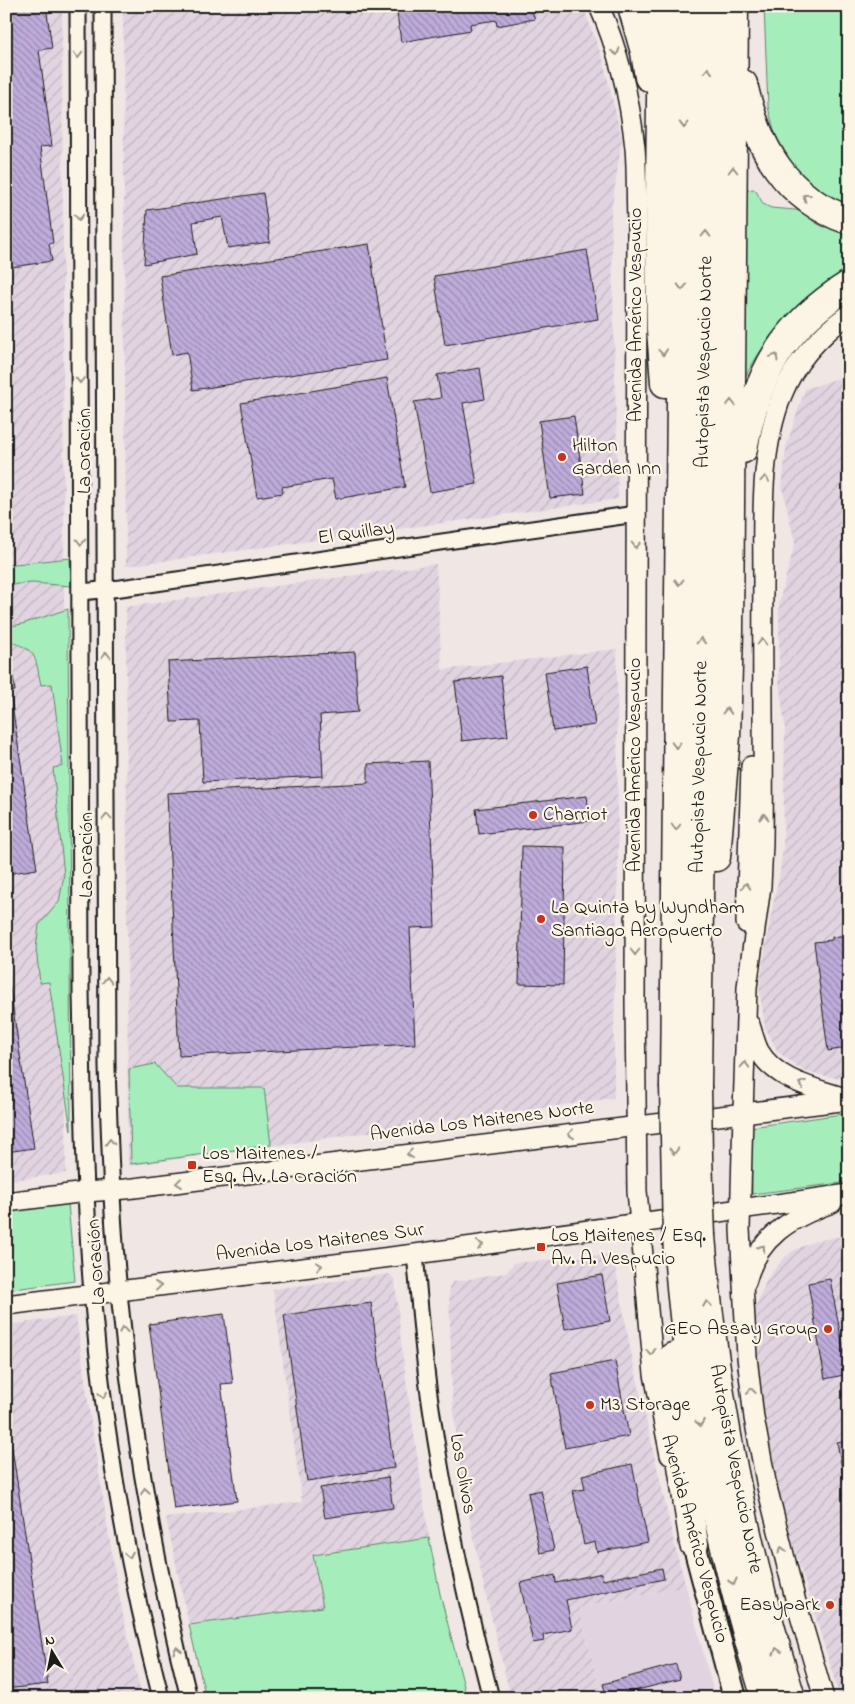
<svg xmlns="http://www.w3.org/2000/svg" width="855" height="1704" font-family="'Indie Flower',sans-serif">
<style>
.built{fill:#e1d4e0}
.industrial{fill:url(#industrial-furrows)}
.green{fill:#a5eebc;stroke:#60856c}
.building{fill:url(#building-back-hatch);stroke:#1c1c1c}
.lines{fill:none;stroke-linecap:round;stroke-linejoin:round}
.minor-casing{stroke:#1c1c1c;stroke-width:19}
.tertiary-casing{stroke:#1c1c1c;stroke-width:22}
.secondary-casing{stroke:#1c1c1c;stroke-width:26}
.motorway-casing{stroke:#1c1c1c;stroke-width:31}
.minor{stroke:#fcf5e5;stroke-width:15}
.tertiary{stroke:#fcf5e5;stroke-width:19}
.secondary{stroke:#fcf5e5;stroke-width:22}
.motorway{stroke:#fcf5e5;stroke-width:28}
.motorway-bridge-casing{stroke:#1c1c1c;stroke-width:31;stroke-linecap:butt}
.motorway-bridge{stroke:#fcf5e5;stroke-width:28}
.oneway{stroke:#97938b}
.poi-dot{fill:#c8321e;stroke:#fcf5e5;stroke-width:2}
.labels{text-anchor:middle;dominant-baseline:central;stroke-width:4.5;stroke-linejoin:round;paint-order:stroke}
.street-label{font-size:20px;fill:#1c1c1c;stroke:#fcf5e5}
.poi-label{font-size:20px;fill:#1c1c1c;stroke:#fcf5e5;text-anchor:start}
</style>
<defs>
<pattern id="industrial-furrows" width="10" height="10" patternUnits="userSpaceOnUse" patternTransform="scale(1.25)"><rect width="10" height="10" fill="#e1d4e0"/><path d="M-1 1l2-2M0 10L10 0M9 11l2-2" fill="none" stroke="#c0b5c0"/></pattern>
<pattern id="building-back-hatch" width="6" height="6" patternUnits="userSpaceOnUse" patternTransform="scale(1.25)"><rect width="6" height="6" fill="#beabda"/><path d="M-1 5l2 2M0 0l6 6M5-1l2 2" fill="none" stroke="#9a8ab0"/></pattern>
</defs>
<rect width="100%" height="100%" fill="#f0e6e3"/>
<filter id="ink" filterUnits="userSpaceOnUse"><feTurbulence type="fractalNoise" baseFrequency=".02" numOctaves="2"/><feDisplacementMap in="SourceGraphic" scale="10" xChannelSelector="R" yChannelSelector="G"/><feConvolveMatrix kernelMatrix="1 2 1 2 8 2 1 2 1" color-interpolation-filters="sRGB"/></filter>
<g filter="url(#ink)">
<!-- built -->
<polygon class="built" points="686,1586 715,1698 602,1698 579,1608"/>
<!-- industrial -->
<g class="industrial">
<polygon points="6,6 62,6 66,1173 6,1181"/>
<polygon points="123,6 583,6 603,60 622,139 611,213 618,499 126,566"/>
<polygon points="849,375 849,1076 836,1078 805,1072 778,1052 765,1027 759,987 770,920 780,872 783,847 785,726 779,681 779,603 795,543 782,487 786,447 805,389"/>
<polygon points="436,564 442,670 617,649 618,860 614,1030 614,1098 128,1166 126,607"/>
<polygon points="849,1235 849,1698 840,1698 784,1513 769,1442 759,1386 755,1309 767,1279 783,1259 793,1251 815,1241"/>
<polygon points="613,1254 630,1348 675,1547 686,1586 579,1608 602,1698 511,1698 484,1587 461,1478 452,1395 449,1287 452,1282 506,1273 514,1263"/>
<polygon points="390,1274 395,1281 402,1351 429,1538 314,1555 323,1607 189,1625 166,1518 302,1502 273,1289"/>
<polygon points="76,1316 91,1423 116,1579 126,1630 142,1698 6,1698 6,1325"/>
</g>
<!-- green -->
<g class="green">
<polygon points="764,6 849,6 849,210 843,209 796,173 777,141 768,107"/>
<path d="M753,189L756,191L763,204L771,208L795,210L804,212L814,222L824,227L838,226L849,229V271C812,286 754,348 742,386L745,199L748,190Z"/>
<polygon points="70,558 71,586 32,583 6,585 6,565"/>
<path d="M68,609L71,1131L49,982L40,983L36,948L39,925L59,902L64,875L53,768L63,766L52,684L41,685C34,653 38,651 6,640V627L22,624Z"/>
<polygon points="155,1064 177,1088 264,1088 271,1145 131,1164 129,1069"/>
<polygon points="849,1113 849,1182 752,1194 751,1127"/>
<polygon points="68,1204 75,1281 6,1290 6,1211"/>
<polygon points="429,1538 440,1594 467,1698 206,1698 189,1625 323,1607 313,1555"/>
</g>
<!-- building -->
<g class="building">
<polygon points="6,6 46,6 52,48 39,50 52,146 40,147 53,243 49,244 52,261 6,268"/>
<polygon points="396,6 530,6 535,19 497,26 496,20 470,24 471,30 401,42"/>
<polygon points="263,193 270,242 228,248 222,217 193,222 197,254 144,264 147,210"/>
<polygon points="369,244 387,360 193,390 187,352 172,355 160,276"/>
<polygon points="587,250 598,319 445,345 434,276"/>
<polygon points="480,368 485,399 463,403 477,484 430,492 414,402 441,398 437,375"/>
<polygon points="387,378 405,487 336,499 332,479 282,487 283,493 257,497 241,403"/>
<polygon points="6,382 8,382 11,406 6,407"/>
<polygon points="574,416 585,494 550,498 539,421"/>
<polygon points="355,652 358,712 320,715 323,776 203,782 200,721 171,722 168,662"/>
<polygon points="11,661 15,691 10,692 37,869 6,874 6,662"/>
<polygon points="587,666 595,725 553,731 545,672"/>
<polygon points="501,676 508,736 462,741 455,682"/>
<polygon points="428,761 435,927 410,928 415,1044 179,1056 167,793 368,783 368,764"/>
<polygon points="587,796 590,821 479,834 476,809"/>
<polygon points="522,846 565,847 563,985 519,984"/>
<polygon points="849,935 849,1054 847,1054 846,1048 828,1051 814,942 832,940 832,937"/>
<polygon points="6,962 34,1148 6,1152"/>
<polygon points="602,1275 610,1321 565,1329 557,1283"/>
<polygon points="830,1279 848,1374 825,1379 808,1283"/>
<polygon points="371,1303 394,1468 307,1481 284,1315"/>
<polygon points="224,1314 233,1383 221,1384 237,1501 174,1509 149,1324"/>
<polygon points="615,1361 629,1436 565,1448 551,1373"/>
<polygon points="6,1409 48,1684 6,1689"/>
<polygon points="849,1440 849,1485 845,1485 837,1442"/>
<polygon points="632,1464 648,1542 597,1552 595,1542 584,1545 573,1491 585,1489 582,1475"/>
<polygon points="388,1477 393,1508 325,1518 320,1488"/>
<polygon points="541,1490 554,1550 540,1553 528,1493"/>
<polygon points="662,1568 664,1579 566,1600 572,1629 543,1635 544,1641 533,1643 520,1583 555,1575 556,1583 602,1573 603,1580"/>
<polygon points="676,1664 680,1679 607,1698 603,1684"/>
</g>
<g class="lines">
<defs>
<g id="minor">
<path d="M78,6L81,991C83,1091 84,1192 92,1293C103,1429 127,1565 161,1698"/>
<path d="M103,6L107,1067C110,1148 112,1230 121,1312C134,1442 157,1571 189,1698"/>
<polyline points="81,592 121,588 636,514"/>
<path d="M415,1254C420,1305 423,1357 431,1408C445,1506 466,1602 491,1698"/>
</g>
<g id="tertiary">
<path d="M599,6C619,51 630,99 635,148C637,172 636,197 637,222L635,1002L637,1191L654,1374L670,1455"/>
<polyline points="746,923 751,766"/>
<path d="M750,1025C753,1034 755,1043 759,1051C776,1081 815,1088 845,1098"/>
<polyline points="6,1202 86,1192 126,1189 849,1100"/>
<path d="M746,1282C758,1237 790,1218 832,1203"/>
<polyline points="6,1305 415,1254 849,1194"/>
<path d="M824,1698L796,1602L767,1487L754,1418L747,1357L740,1229L743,1113L747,987L761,886L763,843C764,756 762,669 763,582C763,520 759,454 782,395C795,362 820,335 849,314"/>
</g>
<polyline id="secondary" points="694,1544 735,1698"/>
<g id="motorway">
<polyline points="632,6 645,52 649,77"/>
<polyline points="662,6 660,198 661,329 665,383"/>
<path d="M743,84C757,146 785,199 849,220"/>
<path d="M743,449C757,374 783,326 849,285"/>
<polyline points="716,857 726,736 729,631 734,6"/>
<polyline points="674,1085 685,6"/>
<polyline points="697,1086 709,6"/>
<path d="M701,1236C714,1395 744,1546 791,1698"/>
<path d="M677,1237C687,1393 720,1549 766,1698"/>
<polyline points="673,1357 680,1452 694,1544"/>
</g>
</defs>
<!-- minor casing -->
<use href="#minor" class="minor-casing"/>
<!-- tertiary casing -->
<use href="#tertiary" class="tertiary-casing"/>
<!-- secondary casing -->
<use href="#secondary" class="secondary-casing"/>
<!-- motorway casing -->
<use href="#motorway" class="motorway-casing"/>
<!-- minor -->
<use href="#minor" class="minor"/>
<!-- tertiary -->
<use href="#tertiary" class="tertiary"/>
<!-- secondary -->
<use href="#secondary" class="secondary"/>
<!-- motorway -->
<use href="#motorway" class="motorway"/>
<defs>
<g id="motorway-bridge">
<polyline points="674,1085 677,1237"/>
<polyline points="697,1086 698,1157 701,1236"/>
</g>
</defs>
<!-- motorway-bridge casing -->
<use href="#motorway-bridge" class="motorway-bridge-casing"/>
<!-- motorway-bridge -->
<use href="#motorway-bridge" class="motorway-bridge"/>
</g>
<!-- one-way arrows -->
<defs><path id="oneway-chevron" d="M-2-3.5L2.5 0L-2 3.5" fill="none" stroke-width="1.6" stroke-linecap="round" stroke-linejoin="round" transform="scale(1.25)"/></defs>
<g class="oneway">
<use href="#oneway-chevron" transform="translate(616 52) rotate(74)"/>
<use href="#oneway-chevron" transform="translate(78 55) rotate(90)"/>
<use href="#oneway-chevron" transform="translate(708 71) rotate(-89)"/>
<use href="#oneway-chevron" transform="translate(684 125) rotate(91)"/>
<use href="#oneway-chevron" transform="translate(733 170) rotate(-90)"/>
<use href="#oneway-chevron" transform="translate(806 197) rotate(-143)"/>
<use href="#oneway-chevron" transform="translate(79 217) rotate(90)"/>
<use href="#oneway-chevron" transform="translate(706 234) rotate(-89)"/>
<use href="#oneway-chevron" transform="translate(682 287) rotate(91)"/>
<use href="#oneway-chevron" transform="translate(663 352) rotate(86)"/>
<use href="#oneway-chevron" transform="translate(775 357) rotate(-59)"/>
<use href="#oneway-chevron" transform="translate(80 380) rotate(90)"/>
<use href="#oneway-chevron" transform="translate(731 403) rotate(-90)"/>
<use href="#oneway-chevron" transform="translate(765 479) rotate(-86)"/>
<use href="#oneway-chevron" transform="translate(81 542) rotate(90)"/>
<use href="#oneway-chevron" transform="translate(636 545) rotate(90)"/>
<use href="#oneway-chevron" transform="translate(679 582) rotate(91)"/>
<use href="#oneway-chevron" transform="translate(701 641) rotate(-89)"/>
<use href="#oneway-chevron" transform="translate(762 642) rotate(-90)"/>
<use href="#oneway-chevron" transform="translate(106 655) rotate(-90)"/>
<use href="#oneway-chevron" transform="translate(727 711) rotate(-88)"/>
<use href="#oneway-chevron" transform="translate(676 745) rotate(91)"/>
<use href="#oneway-chevron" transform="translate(107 817) rotate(-90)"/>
<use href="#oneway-chevron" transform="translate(764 817) rotate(-91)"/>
<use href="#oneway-chevron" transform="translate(676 827) rotate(90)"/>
<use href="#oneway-chevron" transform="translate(746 886) rotate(-88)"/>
<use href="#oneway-chevron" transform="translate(635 952) rotate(90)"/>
<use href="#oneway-chevron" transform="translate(107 980) rotate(-90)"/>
<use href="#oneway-chevron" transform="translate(745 1065) rotate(-88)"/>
<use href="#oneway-chevron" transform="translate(802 1084) rotate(-159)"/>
<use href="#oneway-chevron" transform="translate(571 1134) rotate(173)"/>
<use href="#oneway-chevron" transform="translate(110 1142) rotate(-93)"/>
<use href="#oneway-chevron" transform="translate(674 1151) rotate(89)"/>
<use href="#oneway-chevron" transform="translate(410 1154) rotate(173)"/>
<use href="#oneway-chevron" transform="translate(179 1183) rotate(173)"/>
<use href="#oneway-chevron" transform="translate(480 1245) rotate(-8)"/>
<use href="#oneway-chevron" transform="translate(762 1248) rotate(-55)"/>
<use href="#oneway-chevron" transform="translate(319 1266) rotate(-7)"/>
<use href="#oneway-chevron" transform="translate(158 1286) rotate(-7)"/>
<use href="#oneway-chevron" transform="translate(707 1304) rotate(-96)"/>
<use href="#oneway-chevron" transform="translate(123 1330) rotate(-97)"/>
<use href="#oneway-chevron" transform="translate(651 1352) rotate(83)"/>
<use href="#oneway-chevron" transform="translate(751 1391) rotate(-97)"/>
<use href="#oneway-chevron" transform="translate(103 1395) rotate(82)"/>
<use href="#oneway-chevron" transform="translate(700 1423) rotate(80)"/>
<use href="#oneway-chevron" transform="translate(145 1491) rotate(-99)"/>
<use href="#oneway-chevron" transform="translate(782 1550) rotate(-104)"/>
<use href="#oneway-chevron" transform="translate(129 1555) rotate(79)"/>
<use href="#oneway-chevron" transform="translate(733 1582) rotate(76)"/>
<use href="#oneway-chevron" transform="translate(177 1650) rotate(-104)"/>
<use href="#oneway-chevron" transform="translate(777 1651) rotate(-107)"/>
</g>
</g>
<!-- markers -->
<g class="poi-dot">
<circle cx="562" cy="457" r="5"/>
<circle cx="533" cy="815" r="5"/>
<circle cx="541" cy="919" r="5"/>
<rect x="187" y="1160" width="10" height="10" rx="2.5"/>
<rect x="536" y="1242" width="10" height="10" rx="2.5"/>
<circle cx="828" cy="1329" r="5"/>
<circle cx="590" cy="1405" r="5"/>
<circle cx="830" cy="1605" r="5"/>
</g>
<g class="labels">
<!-- street labels -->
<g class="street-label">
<text transform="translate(636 315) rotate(-90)">Avenida Américo Vespucio</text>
<text transform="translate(705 362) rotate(-89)">Autopista Vespucio Norte</text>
<text transform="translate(85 451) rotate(-90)">La Oración</text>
<text transform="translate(356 534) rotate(-8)">El Quillay</text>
<text transform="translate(635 765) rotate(-90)">Avenida Américo Vespucio</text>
<text transform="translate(700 767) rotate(-89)">Autopista Vespucio Norte</text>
<text transform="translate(87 855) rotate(-90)">La Oración</text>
<text transform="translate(482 1122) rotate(-7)">Avenida Los Maitenes Norte</text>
<text transform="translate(320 1243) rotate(-7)">Avenida Los Maitenes Sur</text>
<text transform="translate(97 1262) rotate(-94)">La Oración</text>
<text transform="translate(735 1469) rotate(79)">Autopista Vespucio Norte</text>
<text transform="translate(462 1474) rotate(80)">Los Olivos</text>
<text transform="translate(694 1539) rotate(75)">Avenida Américo Vespucio</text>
</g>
<!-- poi labels -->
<g class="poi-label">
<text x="572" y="446">Hilton<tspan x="572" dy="23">Garden Inn</tspan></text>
<text x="543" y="815">Charriot</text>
<text x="551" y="908">La Quinta by Wyndham<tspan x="551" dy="23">Santiago Aeropuerto</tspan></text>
<text x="202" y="1154">Los Maitenes /<tspan x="202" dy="23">Esq. Av. La Oración</tspan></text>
<text x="551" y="1236">Los Maitenes / Esq.<tspan x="551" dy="23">Av. A. Vespucio</tspan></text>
<text x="818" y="1329" text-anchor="end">GEO Assay Group</text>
<text x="600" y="1405">M3 Storage</text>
<text x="820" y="1605" text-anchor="end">Easypark</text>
</g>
</g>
<!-- margin -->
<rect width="855" height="1704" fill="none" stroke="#fcf5e5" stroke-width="25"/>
<rect x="12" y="12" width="830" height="1679" fill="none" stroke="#1c1c1c" stroke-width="2" filter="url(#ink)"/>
<!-- north arrow -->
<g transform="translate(52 1652) rotate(350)" stroke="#fcf5e5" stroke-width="4" paint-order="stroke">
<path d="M0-4L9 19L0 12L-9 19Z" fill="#1c1c1c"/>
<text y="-8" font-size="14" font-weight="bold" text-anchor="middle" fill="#1c1c1c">N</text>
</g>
</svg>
